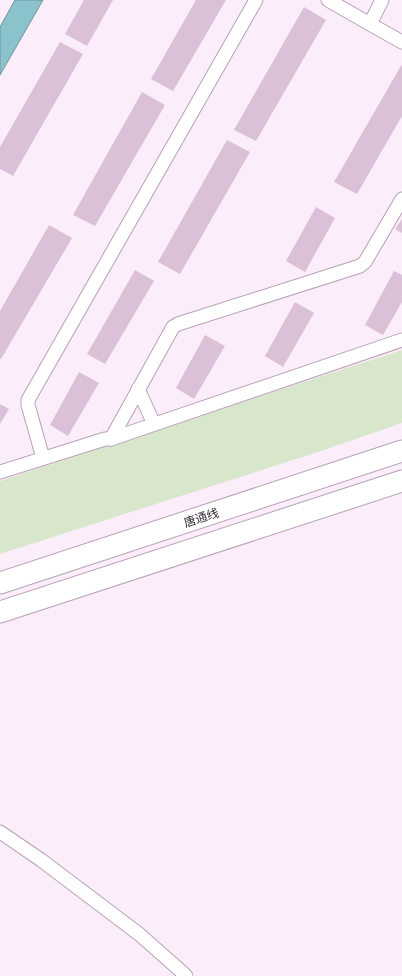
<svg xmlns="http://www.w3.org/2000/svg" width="402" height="976" font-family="Commissioner,'Noto Sans SC',sans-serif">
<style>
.green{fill:#d8e7cc}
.water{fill:#8ac3cb;stroke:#6f949c}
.building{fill:#dac1d8}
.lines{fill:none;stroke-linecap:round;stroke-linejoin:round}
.minor-casing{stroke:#b9a0b7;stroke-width:15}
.trunk-casing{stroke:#b9a0b7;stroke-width:23}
.minor{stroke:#fff;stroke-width:13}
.trunk{stroke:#fff;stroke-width:21}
.labels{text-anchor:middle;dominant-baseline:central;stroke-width:4;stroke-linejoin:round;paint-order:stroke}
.street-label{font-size:12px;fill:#302730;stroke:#fff}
</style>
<rect width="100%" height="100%" fill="#fcedfb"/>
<!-- green -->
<polygon class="green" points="402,350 402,423 318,452 0,554 0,481"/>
<!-- water -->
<polygon class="water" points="15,0 43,0 0,75 0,27"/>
<!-- building -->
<g class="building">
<polygon points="84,0 113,0 87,46 65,34"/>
<polygon points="196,0 226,0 173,91 151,79"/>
<polygon points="304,7 326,20 256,141 234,130"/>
<polygon points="60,42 83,54 13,176 0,169 0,147"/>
<polygon points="402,64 402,116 357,194 334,182"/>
<polygon points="142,92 165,105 95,226 73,215"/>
<polygon points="227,140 250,152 180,274 158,262"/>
<polygon points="316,207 335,218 305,272 286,261"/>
<polygon points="402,219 402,233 395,229"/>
<polygon points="49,225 72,238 1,359 0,359 0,311"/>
<polygon points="135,270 154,281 105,364 87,354"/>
<polygon points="394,271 402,275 402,302 383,335 365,325"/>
<polygon points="295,302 314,313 283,367 265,356"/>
<polygon points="205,335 225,346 194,399 176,388"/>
<polygon points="79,372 99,383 68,436 50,425"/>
<polygon points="0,404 9,409 0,424"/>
</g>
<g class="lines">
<defs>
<g id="minor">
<polyline points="328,0 370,24 382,0"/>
<polyline points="370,24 402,42"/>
<polyline points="138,389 154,424"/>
<polyline points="111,439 173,327 178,324 360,266 365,262 402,199"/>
<polyline points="43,458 28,405 28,400 256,0"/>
<polyline points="0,472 105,439 111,439 402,340"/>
<polyline points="0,832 41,860 139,934 182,972 186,976"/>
</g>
<g id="trunk">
<polyline points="0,583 402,451"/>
<polyline points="0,612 402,481"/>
</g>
</defs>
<!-- minor casing -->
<use href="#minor" class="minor-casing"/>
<!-- trunk casing -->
<use href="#trunk" class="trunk-casing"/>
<!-- minor -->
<use href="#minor" class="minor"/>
<!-- trunk -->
<use href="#trunk" class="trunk"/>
</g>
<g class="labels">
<!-- street labels -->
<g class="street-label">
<text transform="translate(201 517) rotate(-18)">唐通线</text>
</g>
</g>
</svg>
